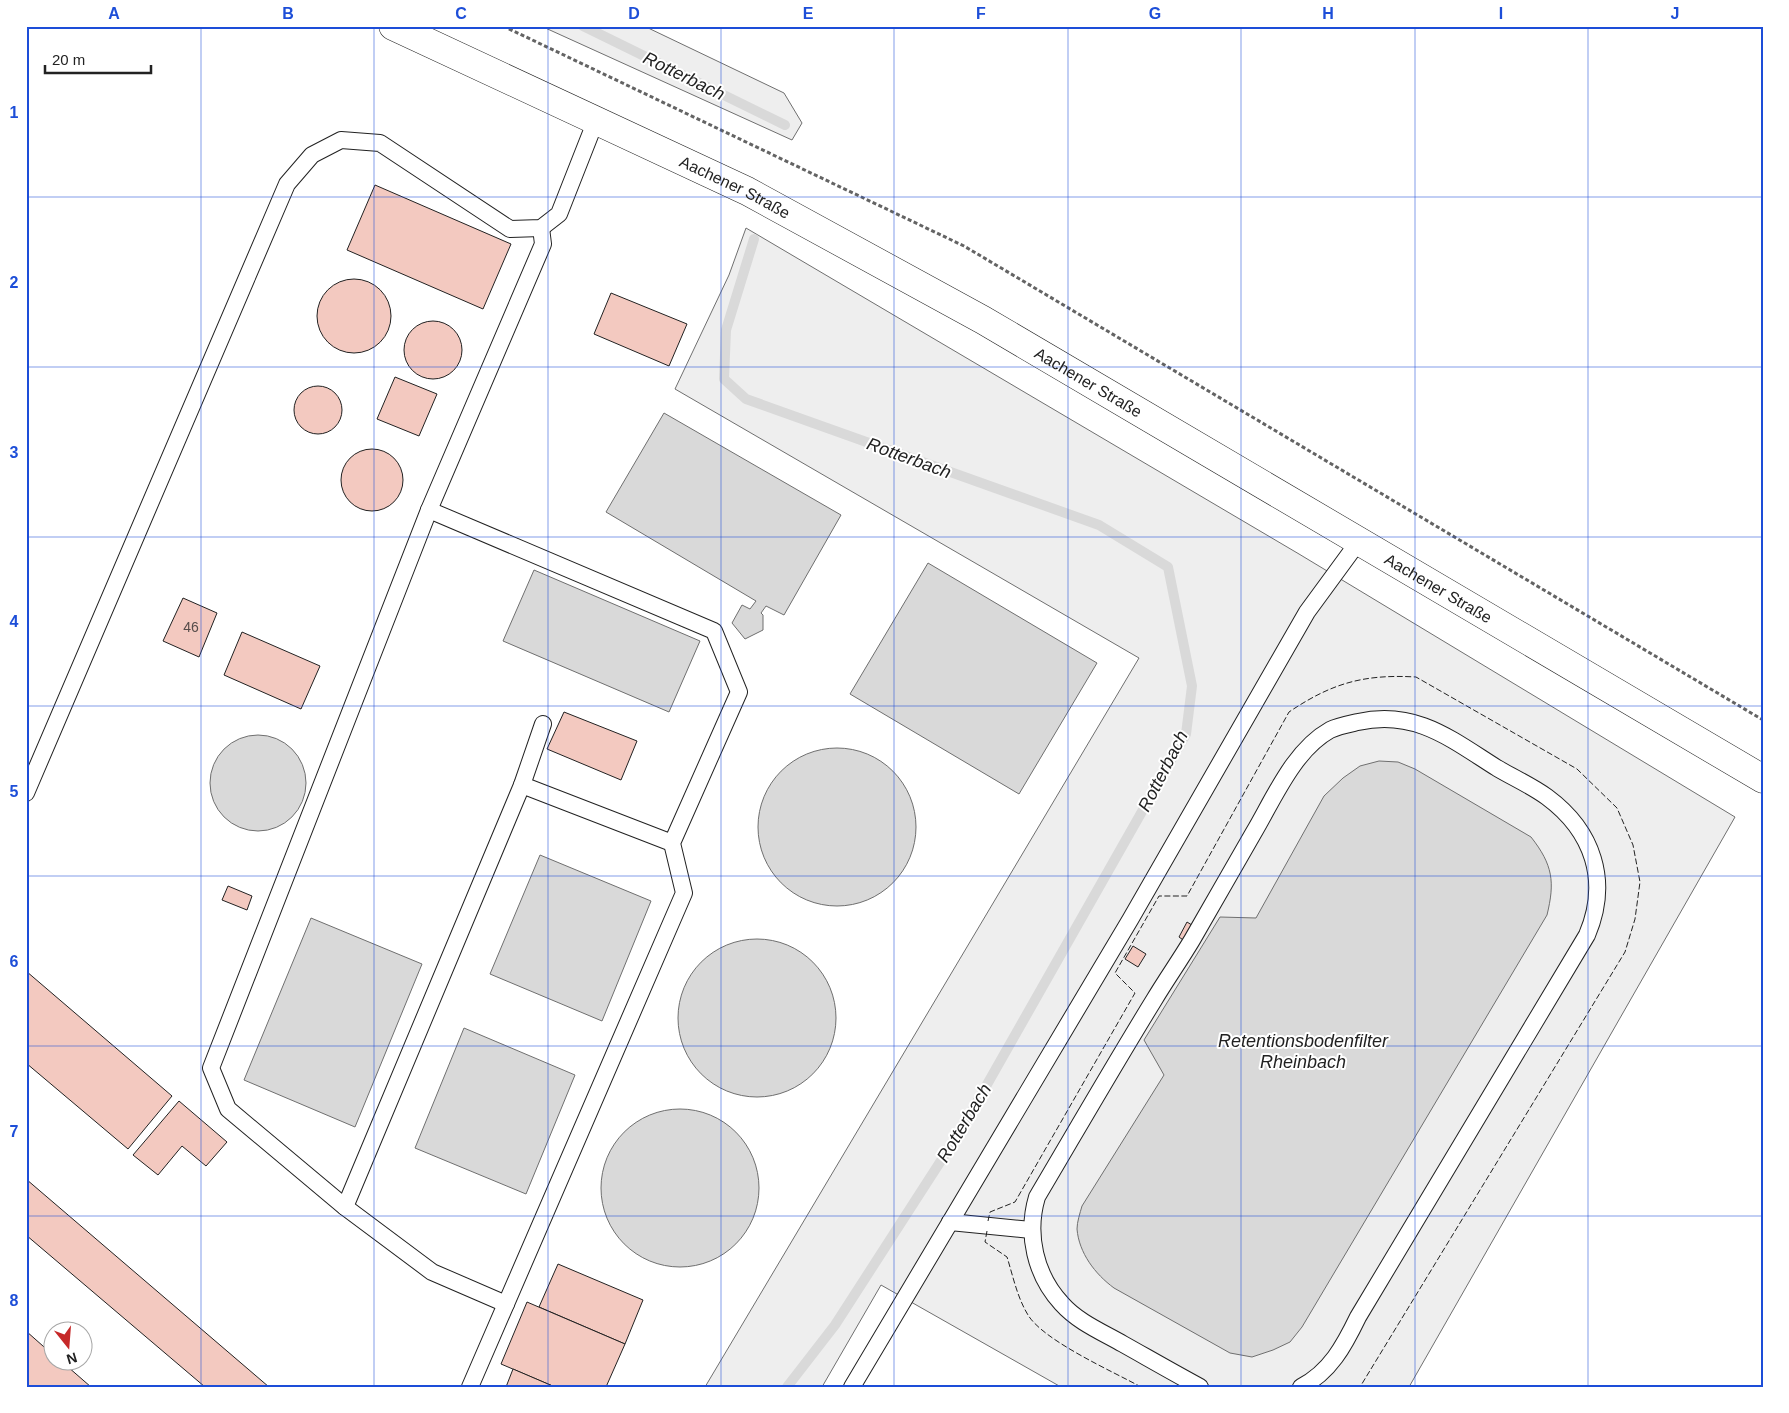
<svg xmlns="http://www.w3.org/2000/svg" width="1789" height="1413" font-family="Arial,sans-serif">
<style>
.green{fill:#eee;stroke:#6f6f6f}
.water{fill:#d9d9d9;stroke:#6f6f6f}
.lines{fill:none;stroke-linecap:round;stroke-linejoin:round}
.stream{stroke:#d9d9d9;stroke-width:10}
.building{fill:#f3c9c0;stroke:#222}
.lane-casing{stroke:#222;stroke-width:18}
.primary-casing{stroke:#222;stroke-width:29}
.path{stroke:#646464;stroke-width:3;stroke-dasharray:4 2.5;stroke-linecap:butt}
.lane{stroke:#fff;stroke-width:16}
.primary{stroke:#fff;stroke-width:28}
.fence{stroke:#222;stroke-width:1;stroke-dasharray:6 2.5;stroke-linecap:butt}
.grid{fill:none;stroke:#1d4ed8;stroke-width:1;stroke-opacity:0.55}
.labels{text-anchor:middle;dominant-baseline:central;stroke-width:4;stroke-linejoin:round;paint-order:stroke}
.number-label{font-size:14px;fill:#564c4a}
.street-label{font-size:16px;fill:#222;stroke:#fff}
.water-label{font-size:18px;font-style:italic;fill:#222;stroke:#fff}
.neatline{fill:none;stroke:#1d4ed8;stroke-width:2}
.grid-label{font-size:16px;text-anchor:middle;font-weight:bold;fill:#1d4ed8}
</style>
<rect width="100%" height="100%" fill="#fff"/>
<!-- green -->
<g class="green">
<polygon points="541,26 644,26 784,93 802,123 792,140"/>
<polygon points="746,228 1299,554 1735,817 1409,1387 1061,1387 881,1285 822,1387 705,1387 1139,658 675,389 729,275"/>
</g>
<!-- water -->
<g class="water">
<polygon points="664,413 841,515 784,615 766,606 761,613 763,615 763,630 745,639 732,623 742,605 750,609 756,601 606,512"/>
<polygon points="928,563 1097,663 1019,794 850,694"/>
<polygon points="534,570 700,641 669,712 503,641"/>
<circle cx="258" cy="783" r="48"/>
<circle cx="837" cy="827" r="79"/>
<path d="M1379,761L1398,762L1415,769L1531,837C1553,865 1555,882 1547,915L1302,1327L1290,1342L1273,1350L1252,1357L1230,1353L1114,1288C1095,1274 1079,1253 1077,1229C1077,1222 1080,1213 1082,1206L1164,1075L1144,1040L1220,917L1256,918L1324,796L1343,778L1360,766Z"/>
<polygon points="540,855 651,901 602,1021 490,974"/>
<polygon points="311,918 422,964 355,1127 244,1080"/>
<circle cx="757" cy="1018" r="79"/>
<polygon points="464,1028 575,1075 526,1194 415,1148"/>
<circle cx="680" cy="1188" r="79"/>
</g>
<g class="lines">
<!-- stream -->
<g class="stream">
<polyline points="583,26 785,125"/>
<polyline points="754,239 726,330 724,379 746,399 1099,525 1168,567 1192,686 1186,734 964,1125 835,1325 787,1387"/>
</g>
</g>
<!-- building -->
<g class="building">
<polygon points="375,185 511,244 483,309 347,250"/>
<circle cx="354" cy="316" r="37"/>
<polygon points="611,293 687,324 669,366 594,334"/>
<circle cx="433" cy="350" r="29"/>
<polygon points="395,377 437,394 419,436 377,419"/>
<circle cx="318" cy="410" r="24"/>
<circle cx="372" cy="480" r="31"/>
<polygon points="183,598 217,613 199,657 163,641"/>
<polygon points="242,632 320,666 301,709 224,675"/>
<polygon points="564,712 637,741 621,780 547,749"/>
<polygon points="228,886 252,896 247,910 222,900"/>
<polygon points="1187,922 1195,927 1186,942 1179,937"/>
<polygon points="1133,946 1146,954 1138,967 1125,959"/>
<polygon points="26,971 172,1096 128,1149 26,1063"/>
<polygon points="179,1101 227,1142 206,1166 182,1146 158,1175 133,1155"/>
<polygon points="26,1179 269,1387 205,1387 26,1235"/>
<polygon points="558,1264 643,1300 625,1344 539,1307"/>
<polygon points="527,1302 625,1344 606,1387 555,1387 501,1364"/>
<polygon points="26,1331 52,1354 52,1360 60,1360 91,1387 26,1387"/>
<polygon points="513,1369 555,1387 506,1387"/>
</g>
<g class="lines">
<defs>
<g id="lane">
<polyline points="429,510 714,631 739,692 672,843 684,893 470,1387"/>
<polyline points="522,785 672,843"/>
<polyline points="26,793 287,184 312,155 341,140 380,143 510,229 541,228 559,214 596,120"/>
<polyline points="345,1207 522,785 543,724"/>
<polyline points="950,1222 1031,1230"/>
<polyline points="506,1304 432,1272 345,1207 228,1109 211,1068 429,510 543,244 541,228"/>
<polyline points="852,1387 1130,920 1307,612 1359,541"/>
<path d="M1200,1387C1174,1373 1148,1358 1123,1344C1102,1332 1078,1322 1062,1304C1035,1275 1026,1234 1037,1197C1076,1131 1114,1065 1154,1000C1166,980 1180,960 1192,940C1213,904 1233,868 1254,832C1274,798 1294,750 1330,730C1338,726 1349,724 1358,722C1415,709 1451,739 1497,768C1514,778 1532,786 1547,797C1593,831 1610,881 1587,935L1358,1317C1344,1346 1330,1372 1301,1387"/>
</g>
<g id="primary">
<path id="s1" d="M393,26L747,191L983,320L1763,779"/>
</g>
</defs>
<!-- lane casing -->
<use href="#lane" class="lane-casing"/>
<!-- primary casing -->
<use href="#primary" class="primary-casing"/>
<!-- path -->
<polyline class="path" points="503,26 964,246 1763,720"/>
<!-- lane -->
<use href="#lane" class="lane"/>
<!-- primary -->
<use href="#primary" class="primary"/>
<!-- fence -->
<g class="fence">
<path d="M988,1221L990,1212L1015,1202L1135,993L1115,973L1159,896H1187L1289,712C1332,683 1364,674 1416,677L1577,769L1617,808L1633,845L1640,882L1635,919L1625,952L1360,1387"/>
<path d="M987,1231L985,1242L1007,1257C1013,1276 1017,1297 1028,1315C1044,1341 1112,1371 1141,1387"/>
</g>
</g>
<!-- grid -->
<path class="grid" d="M201,26V1387M374,26V1387M548,26V1387M721,26V1387M894,26V1387M1068,26V1387M1241,26V1387M1415,26V1387M1588,26V1387M26,197H1763M26,367H1763M26,537H1763M26,706H1763M26,876H1763M26,1046H1763M26,1216H1763"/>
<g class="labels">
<!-- number labels -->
<g class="number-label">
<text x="191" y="627">46</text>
</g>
<!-- street labels -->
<g class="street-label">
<text stroke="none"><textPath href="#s1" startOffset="378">Aachener Straße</textPath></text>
<text stroke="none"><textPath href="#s1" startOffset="782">Aachener Straße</textPath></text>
<text stroke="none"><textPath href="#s1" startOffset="1188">Aachener Straße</textPath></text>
</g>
<!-- water labels -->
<g class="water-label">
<text transform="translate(684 76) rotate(26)">Rotterbach</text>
<text transform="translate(909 458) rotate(20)">Rotterbach</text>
<text transform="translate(1163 771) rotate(-63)">Rotterbach</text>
<text x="1303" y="1041">Retentionsbodenfilter<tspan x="1303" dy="21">Rheinbach</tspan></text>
<text transform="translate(964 1123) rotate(-59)">Rotterbach</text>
</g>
</g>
<!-- border -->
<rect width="1789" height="1413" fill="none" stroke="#ffffff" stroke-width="55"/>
<!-- north arrow -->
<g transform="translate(68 1346) rotate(163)"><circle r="24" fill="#ffffff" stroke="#a7a7a7"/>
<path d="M0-4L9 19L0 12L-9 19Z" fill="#c62828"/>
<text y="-8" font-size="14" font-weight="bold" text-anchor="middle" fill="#222222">N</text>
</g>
<!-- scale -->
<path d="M45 65v8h106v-8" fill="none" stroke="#222222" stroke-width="2.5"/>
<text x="52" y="65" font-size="15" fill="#222222" stroke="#ffffff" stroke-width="4" paint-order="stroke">20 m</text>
<rect x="28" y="28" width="1734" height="1358" class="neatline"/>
<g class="grid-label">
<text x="114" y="19">A</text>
<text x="288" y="19">B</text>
<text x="461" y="19">C</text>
<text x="634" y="19">D</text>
<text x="808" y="19">E</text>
<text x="981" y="19">F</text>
<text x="1155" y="19">G</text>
<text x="1328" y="19">H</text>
<text x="1501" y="19">I</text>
<text x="1675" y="19">J</text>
<text x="14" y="118">1</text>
<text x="14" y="288">2</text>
<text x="14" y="458">3</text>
<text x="14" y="627">4</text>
<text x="14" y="797">5</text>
<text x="14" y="967">6</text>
<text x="14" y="1137">7</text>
<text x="14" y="1306">8</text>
</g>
</svg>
